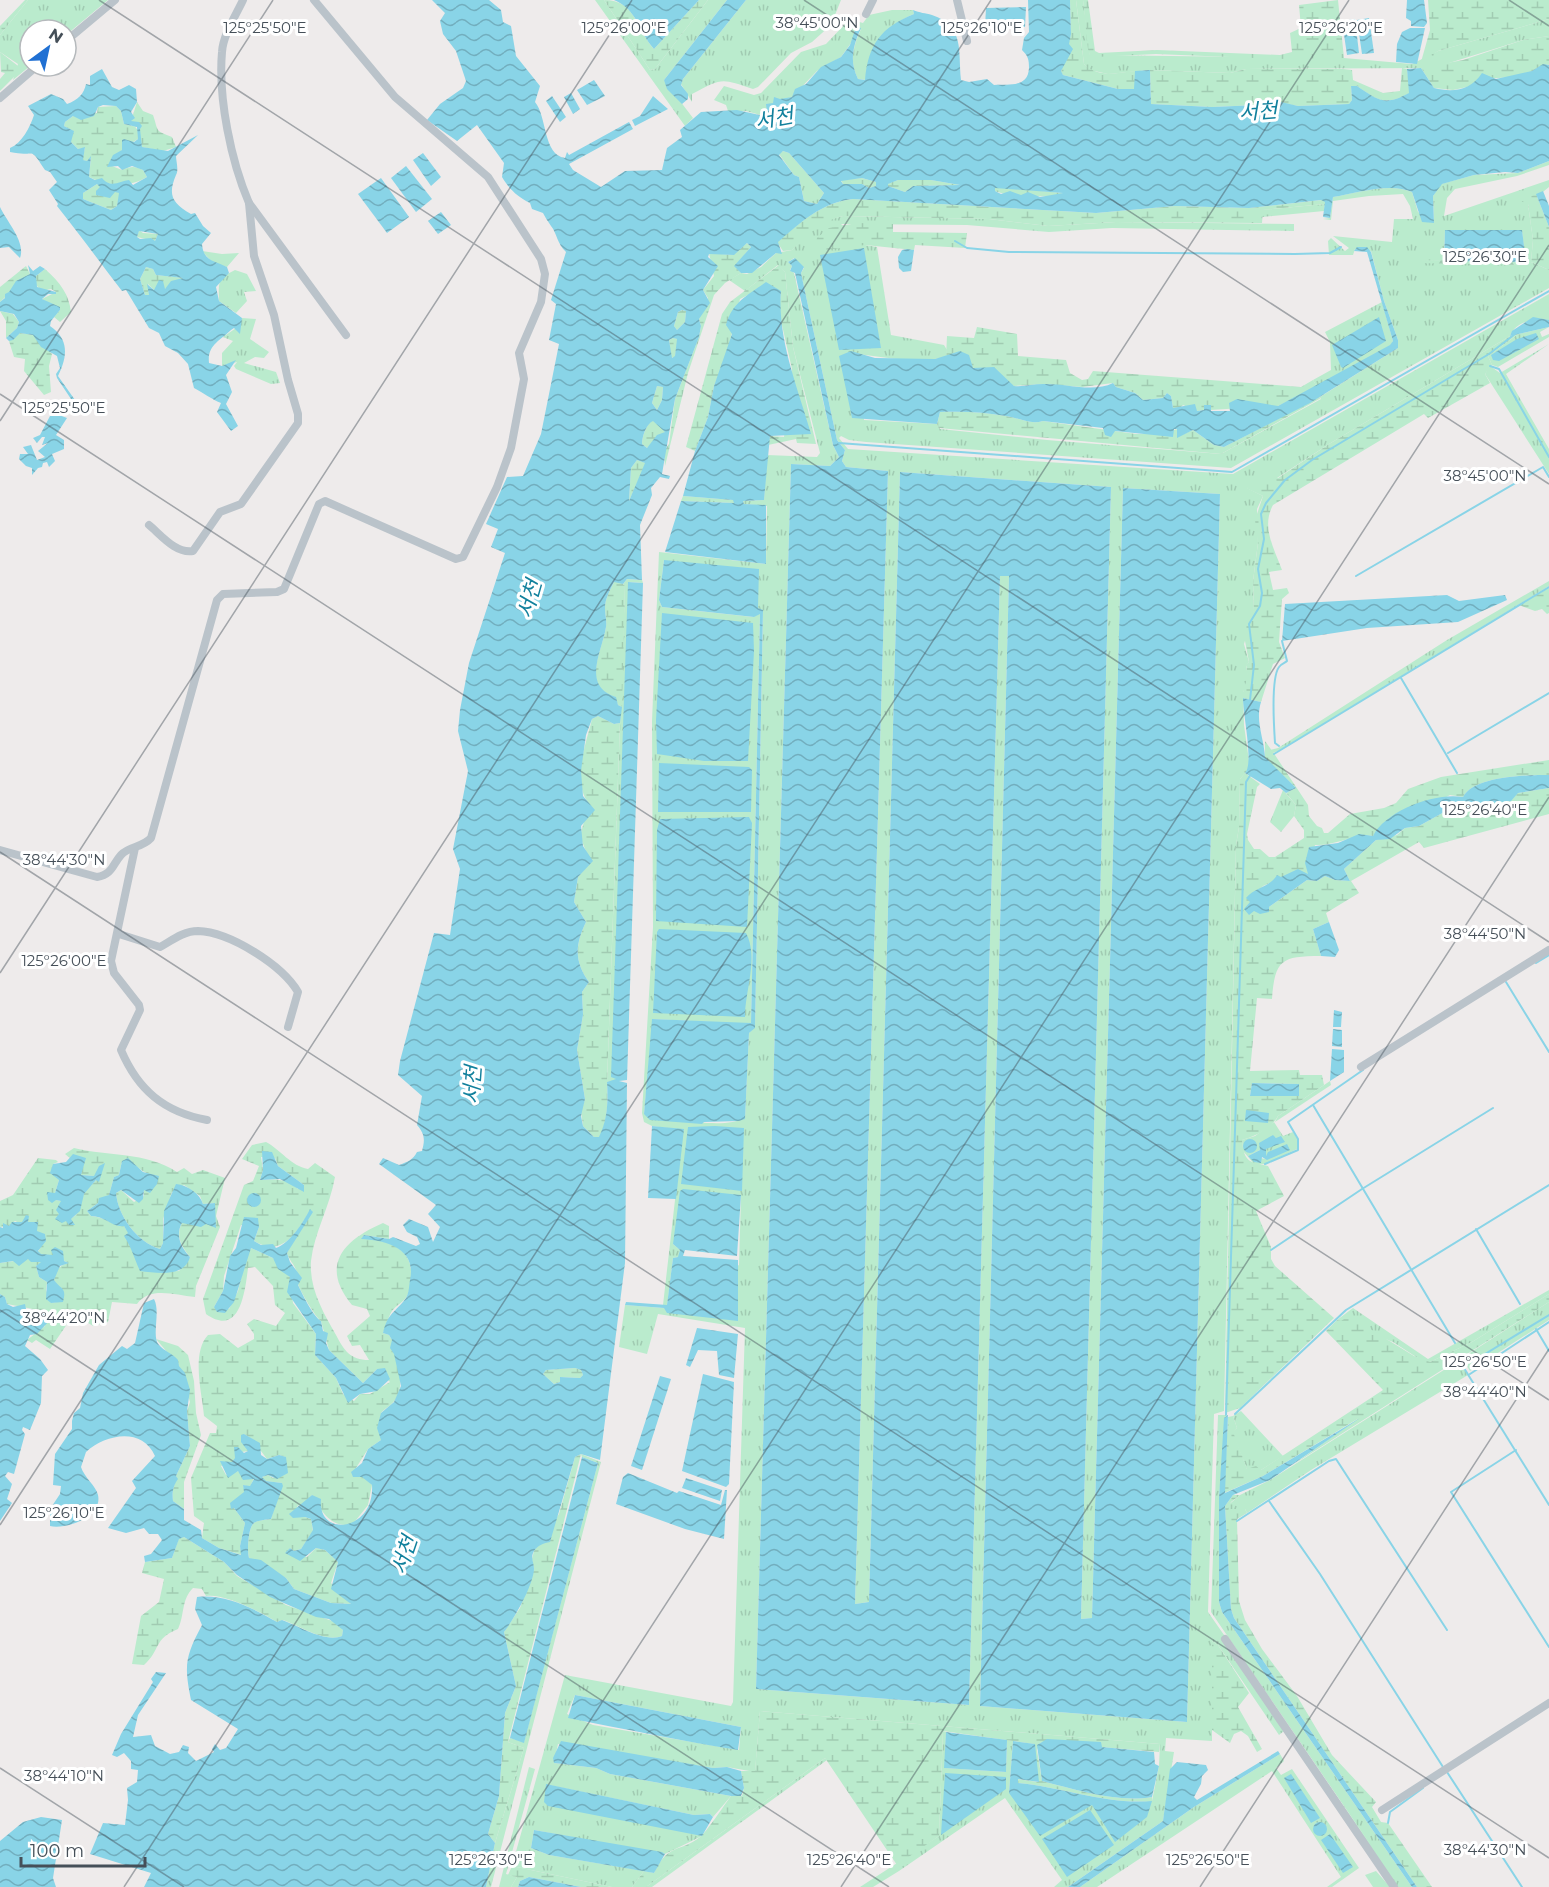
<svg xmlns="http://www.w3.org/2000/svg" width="1549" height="1887" font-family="Montserrat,'Noto Sans KR',sans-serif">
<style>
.grass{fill:url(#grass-tufts);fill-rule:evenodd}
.forest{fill:url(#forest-firs)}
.wetland{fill:url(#wetland-marsh);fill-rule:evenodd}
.water{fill:url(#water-waves);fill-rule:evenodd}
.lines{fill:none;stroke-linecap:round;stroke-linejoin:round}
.stream{stroke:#89d4e7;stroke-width:2}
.street{stroke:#bac3ca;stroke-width:8}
.ticks{fill:none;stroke:#454f58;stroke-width:1.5;stroke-opacity:0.45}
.labels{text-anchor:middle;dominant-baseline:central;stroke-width:6;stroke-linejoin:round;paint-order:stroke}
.water-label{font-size:21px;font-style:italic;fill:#12819d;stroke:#fff}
.ticks-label{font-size:15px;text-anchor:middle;fill:#454f58;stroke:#fff;stroke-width:6;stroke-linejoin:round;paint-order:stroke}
</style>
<defs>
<pattern id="grass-tufts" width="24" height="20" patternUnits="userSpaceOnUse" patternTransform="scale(1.5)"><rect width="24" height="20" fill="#baebcd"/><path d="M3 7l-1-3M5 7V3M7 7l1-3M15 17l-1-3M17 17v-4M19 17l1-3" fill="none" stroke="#a1cbb2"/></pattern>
<pattern id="forest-firs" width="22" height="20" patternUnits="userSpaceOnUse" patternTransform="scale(1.5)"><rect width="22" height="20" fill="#baebcd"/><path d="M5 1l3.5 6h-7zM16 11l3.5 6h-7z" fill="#a1cbb2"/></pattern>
<pattern id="wetland-marsh" width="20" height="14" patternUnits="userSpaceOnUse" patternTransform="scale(1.5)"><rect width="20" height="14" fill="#baebcd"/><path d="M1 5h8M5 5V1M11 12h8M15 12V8" fill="none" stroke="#a1cbb2"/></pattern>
<pattern id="water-waves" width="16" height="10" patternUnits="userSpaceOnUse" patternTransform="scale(1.5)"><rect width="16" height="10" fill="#89d4e7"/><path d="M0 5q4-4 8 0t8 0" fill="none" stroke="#72aebe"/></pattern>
</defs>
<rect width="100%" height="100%" fill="#eeebeb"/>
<!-- grass -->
<g class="grass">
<polygon points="28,0 108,0 66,35 66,30 30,30 30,66 13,80 18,64 0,52 0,35"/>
<polygon points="595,0 604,0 650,70 655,69 708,0 727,0 664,80 693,118 685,126"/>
<path d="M746,0H841L831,25L812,42L791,53L758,87L753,89C720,78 723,78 692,94V102L681,84L683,79Z"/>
<polygon points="1076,0 1083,0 1090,55 1344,58 1412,64 1438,51 1549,19 1549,36 1523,40 1433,68 1246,69 1230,73 1150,70 1108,74 1090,70 1084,64"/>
<path d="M892,10H913L914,14C885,26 867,48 866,80L858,79C849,61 853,47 861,29L841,57L817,71L792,97L773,103L764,116L746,111H728L726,105L714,100L724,86L754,95L761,93L801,52L826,44L845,24L856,21L863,23L869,15Z"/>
<polygon points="783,151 789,153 824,193 817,204 804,201 799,177 794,175 779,154"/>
<path d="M1549,161V165L1517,176L1455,189L1447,198L1444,216L1549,180V187L1528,204L1533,240L1531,262L1549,270V288L1231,468L866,442L849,440L841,436L839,438L848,449L1233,474L1549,294V320C1534,319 1517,320 1510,336L1329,444L1277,478L1247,488L1263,496L1257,509L1258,543L1253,581L1254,611L1244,644L1249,662L1246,666L1249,680L1243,692L1244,725L1249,761L1248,770L1240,779L1239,827L1236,845L1224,1411L1214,1414L1208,1612L1370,1844L1211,1612L1218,1415H1226L1219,1498V1602L1222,1612L1412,1887H1396L1284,1731L1279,1735L1218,1645L1212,1641V1741L1166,1738L1165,1751L1174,1752L1163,1821L1068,1887H1054L1062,1880L1005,1798L899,1871L873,1887H860L939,1836L943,1731L946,1732L945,1768L1006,1772L1007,1740L1013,1741L1009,1793L1092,1805L1152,1801L1159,1766L1160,1744L760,1711L755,1772L727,1767L713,1768L558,1744L554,1763L596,1768L610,1774L731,1796L713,1817L710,1814L694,1815L549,1785L702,1836L665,1854L534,1830L531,1848L549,1855L644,1871L632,1887H612L512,1866L565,1675L731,1706L733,1702L745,1328L658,1314L647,1354L619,1347L625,1305L664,1308L739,1265L741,1196L673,1244L680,1250L679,1257L673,1258L667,1306L663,1305L683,1130L652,1126L644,1122L642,1113L653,927L652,721L659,552L766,564L767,506L744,504L743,501L764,500L767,455L817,457L820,453L793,347L785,272L778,265L745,291L729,280L741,273L747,274L761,267L776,253L792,250L811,229L824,221L843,216L989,219L1048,226L1116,222L1294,224V231L1112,228L1049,232L967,225L841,224L865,245L877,247L891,335L944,345L947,350L946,357C916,364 885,357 856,354L864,420L937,424L940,429L1047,440L1221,454L1321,399L1320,397L1398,348V340L1384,301L1371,251L1355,249L1353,255H1329L1328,241L1331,238L1345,251L1349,248L1333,236L1392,242L1394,219H1413L1410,206L1403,194L1369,196L1333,201L1331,220L1323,219L1330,218L1333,197C1355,193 1390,182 1412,192L1418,212L1434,222L1433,196L1441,184L1474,175L1518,173ZM1445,230L1522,231L1526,265L1415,260L1444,261ZM794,258L804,268L801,273L837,440L845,450L842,461L846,467L888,471L855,1604L869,1602L900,472L1111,487L1081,1619L1092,1618L1123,488L1220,494L1187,1722L980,1706L1009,576H1000L969,1705L756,1689L791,464L830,466L839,457L833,445L794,273L790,270L792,266L788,262ZM664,560L763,611L755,1027L749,1033L745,1118C723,1130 670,1118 644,1114L653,1019L751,1024L760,613L753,617L662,607L659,600ZM575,1695L741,1727L739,1750L593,1725L567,1714Z"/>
<polygon points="1325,204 1324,211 1262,217 1262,210"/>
<polygon points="202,251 222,254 239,253 227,267 213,263"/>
<path d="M235,270L247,274L256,291L244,292L247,301L236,313L219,301C219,284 216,279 235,270Z"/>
<polygon points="1382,302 1393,341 1391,345 1317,387 1313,380 1331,370 1330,342 1325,332"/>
<polygon points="242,318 256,319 250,339 269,352 264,358 255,357 244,363 276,372 280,383 271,384 236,369 234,366 237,362 222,366 222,353 233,341 223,337 239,326"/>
<polygon points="1549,327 1540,332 1542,337 1549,334 1549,337 1498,367 1492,365 1488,356 1518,334"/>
<polygon points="1549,344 1506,374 1549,449 1549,474 1485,374 1490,366 1500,373"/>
<polygon points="683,496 734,500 734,503 681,501"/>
<polygon points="627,579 642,580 643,583 629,582 616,1079 616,1081 607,1082 625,587 623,584"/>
<polygon points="1549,581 1549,586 1282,749 1273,753 1270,750 1278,748 1447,640"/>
<polygon points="1283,790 1296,805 1294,816 1281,832 1270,822"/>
<polygon points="1330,1081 1331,1085 1275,1122 1278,1116"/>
<path d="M1274,1122L1283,1136L1293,1132L1298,1140L1297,1149L1265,1164L1255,1165L1243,1151L1242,1140L1255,1136ZM1274,1137L1276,1138L1265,1150V1156L1269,1155L1266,1159L1248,1156L1260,1150L1261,1147Z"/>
<polygon points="1549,1290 1549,1294 1472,1342 1430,1362 1424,1362 1393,1342 1337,1320 1353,1308 1428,1359"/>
<polygon points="1549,1302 1549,1320 1470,1371 1462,1358"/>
<polygon points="1458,1361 1468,1375 1311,1470 1247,1513 1245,1509 1228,1510 1226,1507 1240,1495 1270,1480"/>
<polygon points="1241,1411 1283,1456 1261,1470 1247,1469 1232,1432 1237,1428 1233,1416"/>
<polygon points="581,1454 601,1462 491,1887 486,1887 495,1843 524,1748 508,1742 510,1738 524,1742 598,1463 582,1457"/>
<polygon points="1280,1754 1284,1761 1276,1768 1281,1775 1292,1769 1359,1868 1332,1887 1327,1887 1341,1877 1272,1771 1097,1887 1080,1887 1194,1807"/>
<polygon points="825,1758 827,1760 652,1887 646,1887"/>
<polygon points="529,1767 535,1769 506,1874 517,1877 511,1887 499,1887"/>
<polygon points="1376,1871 1390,1887 1373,1887 1365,1875"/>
</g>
<!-- forest -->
<polygon class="forest" points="1415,260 1526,262 1526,265 1415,263"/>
<!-- wetland -->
<g class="wetland">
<polygon points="25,0 28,0 0,35 0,26"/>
<path d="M604,0C636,0 636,29 654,49L699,0H708L655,69L650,70Z"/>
<path d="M1070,0H1076L1084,64C1098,78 1117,73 1135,71V89H1118L1063,75L1061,72L1071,34Z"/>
<polygon points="1083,0 1088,0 1095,51 1099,53 1157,50 1280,55 1292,52 1290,33 1301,28 1299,5 1338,0 1344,58 1275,59 1156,54 1095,57 1090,55 1088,49"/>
<polygon points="1428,0 1549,0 1549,19 1438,51 1421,62 1430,30"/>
<path d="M1549,36V65C1541,64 1539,68 1532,71C1515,78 1496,79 1479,78L1472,86L1453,90L1434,88L1421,68L1463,60L1523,40Z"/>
<polygon points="0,52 22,69 0,91 0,79 5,73 1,72"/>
<path d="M1402,68L1407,69L1410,93C1385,106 1378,101 1357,86H1351L1352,100L1349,104L1298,106L1281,103L1267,108L1258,105L1212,107L1151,104L1150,70L1230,73L1246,69H1343L1352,70L1353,80L1383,93L1400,91Z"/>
<path d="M137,102L143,111L153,115C159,132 154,130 172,137L176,147L163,151L142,147L139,134L138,139L133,142L122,141V150L112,166L122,170C131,166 135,166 143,170L147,177C128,188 109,186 89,177L91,157L87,161L82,160L85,148L78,149L70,141L73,131L64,126L65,122L73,116L97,113L98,107L116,106L121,111L124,124L137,127L139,132L131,121Z"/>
<polygon points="862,178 876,182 876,186 869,188 862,184 843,184 841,180"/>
<polygon points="898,180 931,180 960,185 913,186 905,192 888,186 887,184"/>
<polygon points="97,184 120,193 117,206 111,210 83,199 83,193"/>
<path d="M995,187L1063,193C1052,199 1005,196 995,191Z"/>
<polygon points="1536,194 1549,227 1549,270 1531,262 1533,240 1528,204 1521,201"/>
<path d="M853,199L1096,213L1175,206L1249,208L1322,200L1325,201V204L1263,210L1262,223L1116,222L1048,226L989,219L843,216C819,222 809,233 792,250L783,251L777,242C800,223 822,202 853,199Z"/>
<polygon points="857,223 893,224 893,232 967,233 965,248 915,245 914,250 865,245 818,251 815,248 817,238 829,228"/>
<polygon points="139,230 143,233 158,234 155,241 137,237"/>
<polygon points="747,243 751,247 735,266 741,273 725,283 714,295 688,373 665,466 664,451 669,444 675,399 699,337 701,326 699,319 708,298 703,290 714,276 709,253 733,255"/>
<polygon points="779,265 785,272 793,347 816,444 797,443 796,439 768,445 770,436 784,437 792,369 779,312 781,291 750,294 740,299 726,358 714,386 708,417 695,451 686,447 722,314 730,302"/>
<polygon points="26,266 30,274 0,302 0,287"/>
<polygon points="146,267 153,269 156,275 184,278 165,289 154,290 148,284 149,295 145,295 140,279"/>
<path d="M45,269C61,283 69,295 71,312L60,322L54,317L60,310L42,299L56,292L51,289L42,291L36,285V276Z"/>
<polygon points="682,310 686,311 685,322 677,330 674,326 678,312"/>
<polygon points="0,311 13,314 19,322 17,328 6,338 6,321"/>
<polygon points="977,327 1017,334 1018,356 1066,360 1070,373 1082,380 1088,379 1093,371 1301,387 1313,380 1317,387 1278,406 1210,410 1211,406 1205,405 1204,410 1197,411 1183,405 1179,409 1173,408 1171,396 1167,393 1163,398 1143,400 1135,393 1116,387 1113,383 1082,387 1044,384 1014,386 973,368 954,353 946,357 947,336 974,338"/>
<polygon points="20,333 34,335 52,354 49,366 51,392 44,395 24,371 25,359 14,357 9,341"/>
<path d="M1518,334L1488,356L1492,365L1485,374L1490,383L1428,418L1424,414L1273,505C1261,527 1274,548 1282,570L1269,572L1273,590L1287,588L1289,593L1282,599L1279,642L1285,658L1273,664L1261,702L1243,698C1242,683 1250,685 1246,665L1249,662L1241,620L1254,611L1253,581L1258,543L1255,520L1263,496L1246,488L1268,476L1278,478L1329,444L1510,336Z"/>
<polygon points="673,338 678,339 675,357 671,358 669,340"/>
<polygon points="657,386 663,387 662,400 657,410 652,403"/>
<path d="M1320,397L1321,398L1221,454L939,428L937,424L940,412C962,411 985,412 1006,416C1019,418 1030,425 1043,421L1136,434H1155L1178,429L1177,437L1193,430L1214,445L1224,447Z"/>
<path d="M653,420L665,429V432L647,448L642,444C642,437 646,424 653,420Z"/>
<polygon points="637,460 646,463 629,501 631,468"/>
<path d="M619,581L625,586L622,707L618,705L615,697C581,686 602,652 606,627C607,621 605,615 605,608C605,599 610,590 614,582Z"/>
<polygon points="1549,588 1549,613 1547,614 1542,609 1535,611 1519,605"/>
<path d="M598,716L614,724L620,723L607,1081C608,1101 608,1119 600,1137H594L583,1126L581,1111L585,1099L577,1050L583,1015L582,992L589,982C574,961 575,945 586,922L574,902L578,877L584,870L587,854L580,836L589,804C571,780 586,745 592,719Z"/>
<path d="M1265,741L1275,755L1308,805L1309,816L1317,826L1322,828L1324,833H1328L1350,814L1384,808L1396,803L1408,789L1441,777L1549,760V775C1528,775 1474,776 1463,797L1450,795L1373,836C1352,834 1336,846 1315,845L1308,875L1298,870L1263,886L1250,902L1254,911L1269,907L1307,880L1317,881L1325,876L1335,880L1350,881L1344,869L1376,840L1397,835L1405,828L1419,826L1446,811L1452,812L1462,804L1471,810L1518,793L1549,788V814L1424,848L1419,842L1351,881L1359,893L1326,913L1329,922L1313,929L1321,956C1281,956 1275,960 1272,999L1257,998L1250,1071L1299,1070L1300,1075H1322L1324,1085L1278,1116C1271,1129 1255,1136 1242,1140C1244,1163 1250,1162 1268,1166L1284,1196L1256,1211L1271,1247V1259L1275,1266L1334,1318L1240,1408L1225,1413L1236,845L1239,827L1240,779L1245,773L1260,784L1257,787L1247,834L1248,840L1254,849H1260L1269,857H1275L1304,838V830L1294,816L1296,805L1286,793L1296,788L1265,758ZM1252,1083L1298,1084L1299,1096H1250Z"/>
<path d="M266,1142C281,1150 291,1166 308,1169L315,1163L335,1177C330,1206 314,1233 311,1261C309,1288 323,1312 336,1335C344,1350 350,1360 369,1360L360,1345L352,1346L347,1336L370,1316L367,1309L352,1305C319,1265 344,1240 383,1223L389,1226V1239L364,1235L362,1238C399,1241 420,1255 408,1294C405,1302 396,1305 392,1311C388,1317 386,1327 383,1333L389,1335L392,1340C395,1358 407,1384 395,1400C391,1406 385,1408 381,1413V1440L368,1449L356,1468L372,1485L368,1505L353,1524C331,1529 322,1512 312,1495L304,1504L297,1506L305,1517L311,1519L313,1531L301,1549L294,1551L290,1548L286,1553L307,1557L316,1548L325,1550L338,1562L331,1583L351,1604L331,1603L294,1589L286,1578L249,1558C247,1551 248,1530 253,1524C255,1520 266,1520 271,1519L282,1483L265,1481L262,1477L268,1475L273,1478L287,1472L285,1457L279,1455L267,1459L252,1439L244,1434L249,1451L241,1452L232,1462L221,1466L226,1475L238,1471L249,1479L254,1478L250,1487L243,1485L245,1492L234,1508L245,1523L240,1546L242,1555L219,1548L202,1538L204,1523L194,1516L191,1478L210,1433H216L217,1426L204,1416C202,1393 191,1353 208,1335L220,1334L238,1348L254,1339V1334L247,1324L254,1319L276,1326L285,1313L275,1305L273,1286L255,1267L248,1268C245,1292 240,1338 206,1314L203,1299L244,1185L253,1181L259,1166L242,1159L252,1145ZM261,1157L275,1158L278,1166L304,1185L298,1189C286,1178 276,1179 260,1180L263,1170ZM310,1210L287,1253C289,1260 294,1264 296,1270C298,1274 296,1280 298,1284C300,1291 316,1318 321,1321L329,1350L363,1383L377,1369L390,1382L370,1394H360L354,1401L343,1394L336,1378L315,1355L316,1334L293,1303L290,1277L273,1258L251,1248L247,1252L238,1291L229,1309L214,1307L223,1291L224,1276L241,1225L259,1227L254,1241C282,1258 297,1233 310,1210Z"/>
<path d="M74,1148C110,1157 144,1151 177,1172L184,1168L192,1174L203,1170L225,1178L216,1216L220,1227L196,1286L195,1297C174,1295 150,1286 137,1304L112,1302L108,1322L93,1326L74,1314L50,1349L36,1340L32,1343L27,1340L45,1326L43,1311L7,1304L5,1297L0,1294V1263L28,1259L42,1262L36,1266L39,1277L47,1282L46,1290L51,1303L57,1302V1285L54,1280C56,1271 58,1266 68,1263L54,1255H41L38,1252L41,1246L37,1231L15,1221L9,1226L0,1227V1201L13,1195L38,1158L56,1160L58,1162L53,1164L59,1180L55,1193L56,1200L61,1201L66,1221C85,1213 77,1205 85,1192C88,1188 93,1184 96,1180L94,1176L81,1175L82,1168L65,1154ZM122,1161C138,1164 138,1170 151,1175L144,1189V1196L134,1202L121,1190L116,1193C118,1216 137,1242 160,1249L163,1243V1219L172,1192L184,1185L200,1196L203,1204L214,1203V1221L206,1224L182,1223C175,1236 182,1247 190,1257L179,1271L156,1272L124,1226C115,1227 106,1217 91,1216L87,1211L109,1195L114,1177L119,1175Z"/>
<polygon points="1549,1294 1549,1302 1291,1466 1359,1418 1263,1476 1224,1493 1228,1417 1233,1416 1237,1428 1233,1432 1247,1469 1256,1466 1261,1470 1383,1390 1326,1331 1337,1320 1341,1321 1349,1316 1414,1356 1430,1362 1472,1342"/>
<path d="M156,1339L178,1346L188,1355L194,1381L196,1413L201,1435L184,1482V1509L173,1501C172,1492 173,1486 177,1479L176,1476L190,1446L187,1411L190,1402L179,1366Z"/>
<polygon points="575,1368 581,1370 583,1375 580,1378 560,1377 560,1382 554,1384 543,1374 546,1370"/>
<polygon points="581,1454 508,1742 524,1748 495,1843 488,1834 499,1796 505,1713 516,1686 504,1632 520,1608 534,1569 532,1559 534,1551 559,1514 575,1457"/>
<polygon points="1233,1495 1240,1495 1231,1502 1228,1509 1245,1509 1247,1513 1237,1519 1239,1601 1245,1620 1262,1649 1297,1696 1332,1755 1376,1802 1372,1807 1381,1822 1388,1823 1432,1887 1417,1887 1234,1618 1231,1609 1225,1506"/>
<path d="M184,1537L224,1562L237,1576L286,1605L338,1623L343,1630L342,1636C325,1643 300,1626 283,1620L277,1622C261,1612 224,1593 206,1596L202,1589L193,1588C181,1600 185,1614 178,1629C153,1639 161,1650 144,1665L132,1664L141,1616L159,1602L164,1579L142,1573L145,1562L172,1558L179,1538Z"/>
<polygon points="1212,1641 1218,1645 1249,1693 1238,1707 1262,1749 1257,1752 1248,1736 1241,1731 1234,1734 1230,1743 1212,1730"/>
<path d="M760,1711L1160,1744L1159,1752L1101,1747L1100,1742H1044L1040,1743L1037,1750L1042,1781C1077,1790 1117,1803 1152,1797V1801C1108,1805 1062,1787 1018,1783L1017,1779L1038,1782L1034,1744L943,1731L939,1836L897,1865L825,1758L646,1887H632L644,1871L654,1873C668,1843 679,1853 700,1837C705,1834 725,1804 731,1796H742L744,1788L741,1771H755Z"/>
<polygon points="512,1866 612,1887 581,1887 529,1877 520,1881 518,1887 511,1887 517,1877 508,1875"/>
</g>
<!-- water -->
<g class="water">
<path d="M432,0H489L501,10L503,22L511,26L516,56L540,86L535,102C547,116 543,155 565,158L567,152L569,155L629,122L633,129L569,164L573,170L601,187L625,171L662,170L667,148L682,137L680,130L701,112L737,110L764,116L767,112L766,104L773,103L774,97L780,99L792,97L795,89L806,84L821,67L841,57L850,45L856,27L861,28C853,46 849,61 858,79L865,80C868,45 881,27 914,14L913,10C920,13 925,13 932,15C965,26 958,51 961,80L969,82L987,79L994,85C1009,84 1028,88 1029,68C1029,59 1028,56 1022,50L1024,38L1029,32L1028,0H1070L1071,34L1069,44L1073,49L1061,71L1063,75L1118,89H1134L1135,71L1150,70L1151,104L1212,107L1258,105L1267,108L1281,102L1298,106L1349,104L1352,100L1351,86H1357C1379,101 1385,106 1409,93L1407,69L1421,68L1434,88C1454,93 1471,90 1482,73L1496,79L1532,71L1543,64L1549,65V161L1518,173L1505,172L1474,175L1442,184L1433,196L1434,223L1422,222L1412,192C1390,182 1356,193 1333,197L1330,218L1323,217L1325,202L1321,200L1249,208L1175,206L1096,213L853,199C822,202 800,223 778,242L782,254L776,253L752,273H741L734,266L751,247L747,243L734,255L709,254L708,257L718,266L703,290L710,303L699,319L701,326L699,337L675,399L662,474L670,476L669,479L660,477L651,488L652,495L640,525L642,580L627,579L623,584L614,582C610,590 605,599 605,608C605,615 607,621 606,627C602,652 581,686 616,697L618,705L622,707L620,723L614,724L598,716L592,719L586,735L581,771L583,796L595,810L581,826L583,846L593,861L578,877L574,902L586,922C575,945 574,961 589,982L582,992L583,1015L577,1050L585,1099L581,1116L583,1126L594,1137H599C608,1119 608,1101 607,1082L616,1079L611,1077L628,582L643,583L627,1080L619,1081L627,1083L625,1263L600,1460L581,1454L575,1457L550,1542C544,1543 538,1545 534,1551C530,1558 534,1562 534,1569C533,1586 514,1619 504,1632L516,1686L505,1713L499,1796L488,1834L495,1843L486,1887H144L151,1873L90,1854L103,1823L125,1825L128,1800L127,1788L137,1782L138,1770L131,1769V1761L124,1753L117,1757L112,1755L121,1734L153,1682L151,1679L156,1672L166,1673L138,1715L133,1737L151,1735L155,1746L170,1754L179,1752L183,1745L189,1747L188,1753L196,1761L214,1752L212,1749L215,1744L220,1750L226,1748L238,1729L191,1700C184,1665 185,1657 202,1625L195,1609L197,1597C225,1594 253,1608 277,1622L282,1620C299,1626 325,1643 342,1636L343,1630L329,1619L316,1617L270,1597L237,1575L224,1562L184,1537L179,1539L172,1558L145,1562L144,1556L151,1554L162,1540L158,1534H149L144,1528L126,1533L108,1528L136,1488L132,1481L155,1456C142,1427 106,1434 86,1452L81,1467C84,1477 96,1486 98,1495C103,1517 65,1530 50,1526V1509L60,1494L61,1486L53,1485L55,1454L72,1429V1421L74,1413L80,1408L83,1393L99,1365L122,1346L127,1349L135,1343L144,1303L154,1299C161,1312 151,1336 159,1345C164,1351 172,1353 178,1360L179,1366L185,1373L190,1390L187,1411L190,1446L176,1476L178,1479C173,1486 172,1492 173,1501L184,1509V1520L201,1530L202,1538L219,1548L241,1555L240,1546L245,1523L234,1508L231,1509L230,1503L244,1492L243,1485L250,1486L254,1479L243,1480L238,1471L228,1478L220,1461L232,1462L235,1458L234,1447H238L244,1453L248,1451L241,1442V1435L244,1434L260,1443L261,1455L267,1459L279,1455L286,1457L288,1473L277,1479L268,1475L262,1477L266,1481L282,1483L283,1486L271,1519C266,1520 256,1520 253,1524C248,1530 247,1551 249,1558L261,1560L286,1578L294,1589L331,1603L351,1604L331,1589L338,1562L325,1550L316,1548L300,1561L285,1553L290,1548L294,1551L301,1549L313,1530L311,1519L305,1517L293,1518L289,1514L312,1495L321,1499C317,1539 375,1531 372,1485L362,1477H353L351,1472L362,1463L368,1449L381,1440L377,1428L381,1413L394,1402L401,1386L394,1354L390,1348L392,1340L389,1335L383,1333C388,1312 395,1313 406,1298C409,1293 409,1286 410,1280C417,1249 386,1240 361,1239L364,1235L389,1239L393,1237L416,1246L420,1244L417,1237L407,1232L403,1225L409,1219L428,1227L433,1242L440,1227L428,1214L436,1205L379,1164L383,1158L399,1165C407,1162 413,1160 417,1152L422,1151C425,1140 425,1134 417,1125L422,1096L398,1075L400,1061L434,933L450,935L460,869L453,849L468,771L458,731L460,710L469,663L505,553L491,547L498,529L486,524L507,477L523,476L541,434L559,344L549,340L556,304L551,300L566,252C557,244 557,233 551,226C548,221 546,219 543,213L532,209L530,203C517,196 510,190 502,177L504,163L477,125L457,141L427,120L440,104L463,88L466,81L456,51L443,34L440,21L445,13ZM783,151L789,153L824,193L817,204L804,201L799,177L794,175L779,155ZM862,178L876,182V186L869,188L862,184H843L841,181ZM898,180H931L960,185L913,186L905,192L888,186V184ZM995,188L1063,193L1040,197L1028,192L1021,195L1010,191L1001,194L995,191ZM682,310L686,311L685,322L677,330L674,326L678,312ZM673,338L677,339L675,356L672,358L669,340ZM657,386L663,387L662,400L657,410L652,403ZM653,421L665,432L657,435L647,448L642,444C642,437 646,424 653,421ZM637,460L645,463L629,501L631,468ZM575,1368L581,1370L583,1375L580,1378L560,1377V1382L554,1384L543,1374L546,1370Z"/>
<path d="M614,0H699L654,49C638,31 638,10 614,0Z"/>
<polygon points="727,0 746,0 683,79 681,85 688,94 688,99 682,104 667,89 664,80"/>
<polygon points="1407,0 1424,0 1427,23 1424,27 1411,26 1411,21 1406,18"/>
<polygon points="1026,7 1025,27 985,27 986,8"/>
<polygon points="1369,18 1374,53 1362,54 1357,20"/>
<polygon points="1355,19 1359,53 1347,55 1342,21"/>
<polygon points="1410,28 1425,28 1417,64 1396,62 1397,44 1402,32"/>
<path d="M102,69L112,87L119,90L129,85L136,89L137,102L131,112L135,118L131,121L139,122L142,126L140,129L142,147L168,151L198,135L176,156C176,161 179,170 176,175C168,194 171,203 191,214L195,213L203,226L211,233L202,244C203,261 215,261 227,267L229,273L216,287L219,301L242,318L240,334L234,328L231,330C220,341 207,345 209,363L222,366L236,360L226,375L232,392L226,404L238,426L231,431L217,412L221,403C211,399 204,393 194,388L188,364L178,353L165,346L159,333L149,328L126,290L122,291C99,261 80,235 57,206L58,204L49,190L57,182L50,172L45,170C28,144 37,158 10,152V148C22,143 30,127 34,115L28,106L51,94L63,99L67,104C78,100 84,94 86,84L90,85V76ZM103,105L116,106L121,111L124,124L137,127L138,139L134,142L124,139L122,140V150L113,155L107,167L118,166L122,170L132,166L143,170L147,177L133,185L129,180C120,181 111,189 102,178L95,180L89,177L91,156L87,161L83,160L85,147L78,149L71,142L74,131L64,126L65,122L73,116L81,120L94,116L98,107ZM97,184L100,187L96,191V195L110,198L115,192L119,193L117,206L111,210L83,199V193ZM139,231L158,234L155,241L151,238L140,239L137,237ZM146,267L153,269L156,275L183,278L171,281L165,289L163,281L159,280L154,290L147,284L149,295H145L140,279Z"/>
<polygon points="594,80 605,96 587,105 577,90"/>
<polygon points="571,93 580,109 573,114 564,97"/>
<polygon points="552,96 566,117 560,122 546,101"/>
<polygon points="653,96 668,109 635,126 632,120 640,116"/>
<polygon points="423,153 441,177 431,186 413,160"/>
<polygon points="406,166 432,199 416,212 391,178"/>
<polygon points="381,178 409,217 387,233 358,194"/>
<polygon points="1543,191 1549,206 1549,227 1536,194"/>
<path d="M0,207C7,222 26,242 20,258L9,247L0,248Z"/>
<polygon points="441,212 451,225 438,234 428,221"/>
<polygon points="1445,230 1522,230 1526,262 1444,261"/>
<path d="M1357,247H1367L1371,252L1384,301L1398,340V348L1310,403L1224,447L1214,445L1193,430L1177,438V429H1174L1173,437L1115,431L1111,437L1105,435L1103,428L1043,421C1030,425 1019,418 1006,416C985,412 962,411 940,412L937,424L852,418L839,356L851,351L875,358L935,359L960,351L969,355L973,368L994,367L1014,386C1024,387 1033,384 1043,384C1065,383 1093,393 1113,383L1116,387L1135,393L1143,400L1163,398L1167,393L1171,396L1173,408L1195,404L1197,411L1204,410V405H1211V411H1230L1229,403L1237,399L1278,406L1390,345L1393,341L1367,252L1354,251Z"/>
<polygon points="864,248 881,348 839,350 820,255"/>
<polygon points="907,249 914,250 911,271 903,272 899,268 898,257 902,250"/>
<polygon points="795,258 804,267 801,273 837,440 845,450 842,461 846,467 888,471 855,1604 869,1602 900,472 1111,487 1081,1619 1092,1618 1123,488 1220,494 1187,1722 980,1706 1009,576 1000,576 969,1705 756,1689 791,464 830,466 839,457 833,445 795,273 790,271 792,266 788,262"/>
<path d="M28,265L33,271L40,266L45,269L36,276L37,287L56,292V294H48L42,299L60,307V310L51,321L50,326C69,339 68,356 58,376L75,400L70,414L73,402L57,378L56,374L60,368L57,356L41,347L33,335L20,333L13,340L9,341L6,338L17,328L19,322L14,314L0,311V302L5,298V294L9,292L16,281L30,274Z"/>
<path d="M766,282L781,291C777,339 798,388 811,434L770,436L764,500L743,501L744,504L766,505V564L665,552L681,501L734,503L733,500L683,496L695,451L708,417L714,386L732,334L726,325C732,302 748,295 766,282Z"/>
<polygon points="1379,317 1386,341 1343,368 1341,367 1332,345"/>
<polygon points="1533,317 1549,320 1549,327 1510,336 1512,331"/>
<polygon points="1536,333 1539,339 1499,361 1493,360 1491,355 1517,339"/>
<polygon points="59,415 67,418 56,435 64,440 64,449 52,454 55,461 49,467 47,462 43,463 42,467 38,468 32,475 32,468 26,466 19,459 20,454 28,454 23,447 31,445 37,460 45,457 38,451 48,443 42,445 45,437 42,437 37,443 33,438 40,435 50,416"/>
<polygon points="664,560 759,569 758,608 763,610 755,1028 749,1033 745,1119 739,1121 704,1122 702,1124 650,1120 644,1114 652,1019 751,1023 760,614 754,617 662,607 659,600"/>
<polygon points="1447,595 1459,601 1505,595 1507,600 1458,622 1367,628 1282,641 1285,604"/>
<polygon points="662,613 753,623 754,651 748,761 704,761 657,754 656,720"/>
<path d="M1243,698L1261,702C1255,721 1264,738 1265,757L1296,788L1286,793L1280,788L1271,789L1245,773C1254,764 1243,715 1243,698Z"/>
<polygon points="659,763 749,767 752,770 751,812 658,812"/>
<path d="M1549,775V788L1518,793L1511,801L1483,804L1478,811L1462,805L1457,811H1446L1419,826L1405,828L1390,839L1376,840L1344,869L1350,881L1335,880L1325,876L1317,881L1307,880L1269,907V912L1260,914L1254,911L1249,915L1244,909L1250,902L1246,898C1255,887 1270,887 1277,875L1281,877L1298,869L1308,874L1305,863L1309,847L1338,843L1359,834L1373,836C1386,810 1436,792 1463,797C1474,776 1528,775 1549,775Z"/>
<polygon points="749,817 752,823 747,927 656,921 657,830 660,819"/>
<polygon points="1329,922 1339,950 1335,957 1321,956 1313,929"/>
<path d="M659,929L746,933C759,957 745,991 745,1017L653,1013L657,932Z"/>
<polygon points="1334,1010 1342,1012 1341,1027 1333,1027"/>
<polygon points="1333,1029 1342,1030 1342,1047 1332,1046"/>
<polygon points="1332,1049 1344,1050 1344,1072 1330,1081"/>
<polygon points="1252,1083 1299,1084 1299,1096 1250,1096"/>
<polygon points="1246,1110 1269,1113 1268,1123 1245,1121"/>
<polygon points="652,1126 684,1129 676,1199 648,1198"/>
<polygon points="715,1126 744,1128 742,1191 681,1184 688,1127"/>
<polygon points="1273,1135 1276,1138 1281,1136 1285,1142 1266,1149 1266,1156 1268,1152 1287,1144 1290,1150 1267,1160 1262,1157 1261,1163 1254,1162 1248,1156 1260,1150 1259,1143"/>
<circle cx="1250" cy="1146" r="7"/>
<polygon points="262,1151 272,1152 278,1166 304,1185 304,1192 280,1179 260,1180 263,1170"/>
<polygon points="73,1154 86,1158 81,1175 94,1176 99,1166 105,1163 99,1182 96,1180 84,1194 80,1211 71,1219 75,1225 69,1225 66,1221 62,1223 55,1219 59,1214 56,1210 61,1201 56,1200 52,1203 48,1200 47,1192 55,1193 59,1180 50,1173 53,1164 66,1162"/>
<path d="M128,1158L143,1172L159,1176L157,1184L150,1193L144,1190L143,1199L139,1203L121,1190L116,1193C118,1216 137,1242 160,1249L163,1243L164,1211L176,1184C188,1185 200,1194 203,1204L215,1203L216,1228L206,1224L201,1227L182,1223C175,1235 181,1248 190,1257C184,1278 157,1273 140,1271C134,1258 132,1248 124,1236L128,1233L124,1226C113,1228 105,1216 91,1216L87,1211L98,1203L99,1198L109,1195L114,1177L119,1175L122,1161Z"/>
<polygon points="683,1189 741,1195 737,1256 685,1250 683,1256 738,1260 738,1321 667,1313 664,1308 625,1305 626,1302 667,1305 673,1258 678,1257 680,1250 673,1244 680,1191"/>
<circle cx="254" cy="1200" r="7"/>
<path d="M310,1209L313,1212L287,1253L290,1262L302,1278L298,1285C303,1295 312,1315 321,1321L323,1331L328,1333L326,1343L329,1350L363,1383L377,1369L385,1368L390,1379L377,1391L360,1394L348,1403L336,1378L315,1355L316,1334L287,1292L290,1277L278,1269L273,1258L251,1248L234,1302L225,1313L217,1312L214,1307L223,1291L230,1256L236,1248L244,1217L258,1218L259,1227L254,1241L261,1245L273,1244L276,1248C290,1243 303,1223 310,1209Z"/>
<path d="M26,1215L29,1216L28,1222H38L37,1231L45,1234L46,1241L38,1251L41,1254L53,1255L51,1250L55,1247L63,1251L64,1261L69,1263L60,1266L54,1280C61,1290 67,1287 63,1302L51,1303L46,1299L47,1282L39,1277L36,1266L41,1262H31L28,1259L19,1266L13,1261L0,1263V1227L3,1228V1223L9,1226L12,1222H22Z"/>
<polygon points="0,1294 5,1297 7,1304 13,1307 25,1304 26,1309 43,1311 50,1320 37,1334 30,1335 25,1346 40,1359 48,1370 42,1376 41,1403 30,1430 23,1427 22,1430 25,1434 14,1474 8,1472 5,1476 12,1484 7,1499 12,1503 0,1521"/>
<polygon points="697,1328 738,1334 734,1378 719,1375 717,1351 698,1350 690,1367 686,1365"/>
<polygon points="703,1374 734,1382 729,1484 726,1487 682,1471"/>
<polygon points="660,1376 671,1379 642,1470 631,1466"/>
<polygon points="1228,1415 1225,1493 1263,1476 1360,1418 1270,1480 1233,1495 1225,1506 1231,1609 1234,1618 1417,1887 1412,1887 1222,1612 1219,1602 1219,1498 1224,1418"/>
<polygon points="582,1457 598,1463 524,1743 510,1738"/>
<polygon points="628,1473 677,1493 679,1491 721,1505 725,1490 727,1490 724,1539 685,1529 616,1504 623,1477"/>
<polygon points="686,1478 722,1490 720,1501 682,1488"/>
<path d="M575,1695L741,1727L738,1750C681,1741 625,1729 568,1718Z"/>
<polygon points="946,1732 1007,1740 1006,1772 944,1768"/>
<path d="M1047,1739L1101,1742L1102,1747L1154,1752L1155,1764L1159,1766L1152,1797C1117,1803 1077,1790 1042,1781L1037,1745Z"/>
<polygon points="561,1741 713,1768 727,1767 741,1771 744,1788 741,1796 731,1796 610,1774 596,1768 554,1763 553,1758"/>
<path d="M1013,1741L1035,1744L1039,1782L1018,1779V1783C1062,1787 1108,1805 1152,1801L1147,1817L1115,1842L1092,1805L1040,1836L1009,1793Z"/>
<polygon points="1278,1751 1280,1754 1194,1807 1080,1887 1068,1887 1163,1821 1170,1769 1177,1762 1206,1765 1208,1770 1202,1776 1201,1784 1194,1797 1197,1800"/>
<polygon points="945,1773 1006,1777 1006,1789 941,1835"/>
<polygon points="1291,1774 1320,1818 1311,1823 1284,1778"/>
<polygon points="546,1784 694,1815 710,1814 713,1817 702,1836 548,1806 544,1802"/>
<polygon points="1090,1810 1114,1845 1067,1877 1042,1839"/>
<polygon points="41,1817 62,1820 53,1878 56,1887 0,1887 0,1841 23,1822"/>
<circle cx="1320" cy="1829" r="7"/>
<polygon points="534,1830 662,1852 665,1854 654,1873 549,1855 531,1848"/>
<polygon points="1330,1834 1353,1867 1343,1873 1321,1840"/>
<polygon points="529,1877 581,1887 518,1887 520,1881"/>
</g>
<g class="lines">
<!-- stream -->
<g class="stream">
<polyline points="955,241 967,248 1009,252 1295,254 1330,253 1341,247"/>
<polyline points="1490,366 1499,369 1549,457"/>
<polyline points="839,443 1232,472 1549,291"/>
<polyline points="1356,576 1543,467 1549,477"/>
<polyline points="1401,678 1457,773"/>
<polyline points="1250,700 1254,665 1249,624 1260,606 1262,593 1258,569 1264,539 1261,514 1266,503 1285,480 1312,460 1489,354 1515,334"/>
<path d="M1279,746L1275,743C1274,728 1271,678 1279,667C1281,664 1285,663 1287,661L1282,641"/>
<polyline points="1448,753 1549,693"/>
<polyline points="1274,754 1549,587"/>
<polyline points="1536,963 1549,955"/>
<polyline points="1506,982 1549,1052"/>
<polyline points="1313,1105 1455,1343"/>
<polyline points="1265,1164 1298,1150 1298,1139 1288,1122 1363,1070"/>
<polyline points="1476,1229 1520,1304"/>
<polyline points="1271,1250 1362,1189 1493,1108"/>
<polyline points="1536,1329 1549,1351"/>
<polyline points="1459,1360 1549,1505"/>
<polyline points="1472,1362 1549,1315"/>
<polyline points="1470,1374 1549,1322"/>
<polyline points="1235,1414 1346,1310 1549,1185"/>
<polyline points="1226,1415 1246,782 1251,774"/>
<polyline points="1516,1450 1451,1492 1549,1647"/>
<polyline points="1269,1501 1320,1574 1443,1767"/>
<polyline points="1237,1521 1329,1461 1336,1459 1447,1630"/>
<polyline points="1447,1772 1522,1887"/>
<polyline points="1388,1823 1390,1812 1423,1788"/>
</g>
<!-- street -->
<g class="street">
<path d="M243,0C236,15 223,35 222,52C218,98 231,161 249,203L346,335"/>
<polyline points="957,0 967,41"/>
<polyline points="866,14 873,0"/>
<polyline points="66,41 115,0"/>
<polyline points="0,98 37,66"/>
<path d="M149,525C161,535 176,554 193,551L220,512L241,504L298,423V414L288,380L274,315L254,256L249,203"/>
<path d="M135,848L111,961L114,973L139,1005L140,1010L121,1050C138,1090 164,1112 207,1120"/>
<path d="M0,850L97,877C113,874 112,865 121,855C129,846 142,848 151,838L217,600L223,594L277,592L284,589L319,504L325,501L456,559L463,557L497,487L511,448L524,379L519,353L541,302L545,274L541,259L488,177L395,97L314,0"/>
<path d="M119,934L160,947C171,941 183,931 198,931C230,932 282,965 298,992L288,1027"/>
<polyline points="1361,1067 1549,950"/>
<polyline points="1225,1639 1394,1887"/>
<polyline points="1382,1810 1549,1703"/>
</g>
</g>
<!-- ticks -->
<path class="ticks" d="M99,0L1549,942M804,0L1549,484M1509,0L1549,26M0,394L1549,1400M0,421L273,0M0,852L1549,1858M0,973L632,0M0,1310L889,1887M0,1525L991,0M0,1768L184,1887M124,1887L1349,0M482,1887L1549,245M841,1887L1549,797M1200,1887L1549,1349"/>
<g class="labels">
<!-- water labels -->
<g class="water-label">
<text transform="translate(1258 111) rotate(-4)">서천</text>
<text transform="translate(774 118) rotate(-10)">서천</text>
<text transform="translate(529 599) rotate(-74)">서천</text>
<text transform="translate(472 1085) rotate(-86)">서천</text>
<text transform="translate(404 1555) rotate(-71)">서천</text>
</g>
</g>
<g class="ticks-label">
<text x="817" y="28">38°45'00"N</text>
<text x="265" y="33">125°25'50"E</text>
<text x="624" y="33">125°26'00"E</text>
<text x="982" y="33">125°26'10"E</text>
<text x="1341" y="33">125°26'20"E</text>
<text x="1485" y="262">125°26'30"E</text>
<text x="64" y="413">125°25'50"E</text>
<text x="1485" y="481">38°45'00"N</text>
<text x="1485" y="815">125°26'40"E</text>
<text x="64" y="865">38°44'30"N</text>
<text x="1485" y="939">38°44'50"N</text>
<text x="64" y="966">125°26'00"E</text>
<text x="64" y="1323">38°44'20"N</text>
<text x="1485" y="1367">125°26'50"E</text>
<text x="1485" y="1397">38°44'40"N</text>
<text x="64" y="1518">125°26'10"E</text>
<text x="64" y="1781">38°44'10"N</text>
<text x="1485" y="1855">38°44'30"N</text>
<text x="491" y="1865">125°26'30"E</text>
<text x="849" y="1865">125°26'40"E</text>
<text x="1208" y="1865">125°26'50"E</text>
</g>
<!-- north arrow -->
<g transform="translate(48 48) rotate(33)"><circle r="28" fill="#ffffff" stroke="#b5b9bc" stroke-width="1.5"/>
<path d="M0-4.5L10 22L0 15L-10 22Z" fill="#2070d3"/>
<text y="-9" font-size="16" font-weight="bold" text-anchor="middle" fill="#454f58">N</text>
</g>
<!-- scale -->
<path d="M21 1857v9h124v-9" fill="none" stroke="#454f58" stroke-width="3"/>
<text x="30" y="1857" font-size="18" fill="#454f58" stroke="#ffffff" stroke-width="4.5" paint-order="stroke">100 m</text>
</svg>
